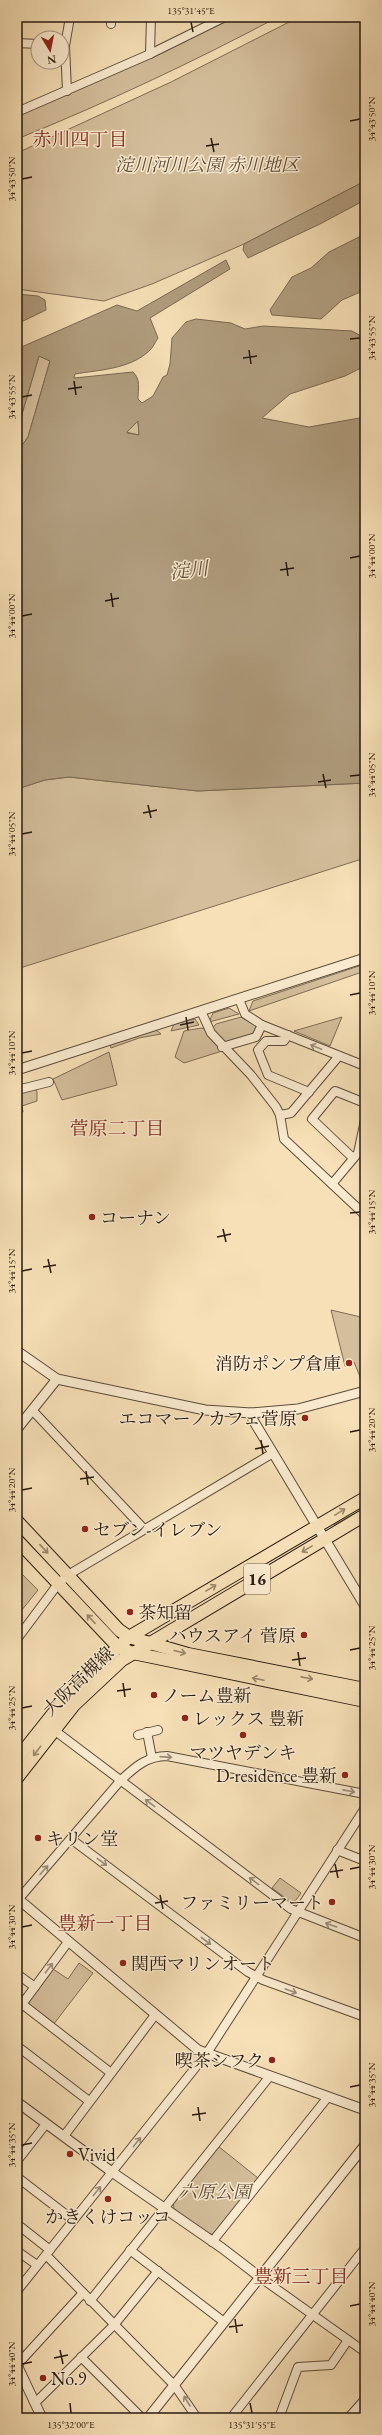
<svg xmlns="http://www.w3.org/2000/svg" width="382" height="2435" font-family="'EB Garamond','Noto Serif JP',serif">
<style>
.green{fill:#d4be9b;stroke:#7e6c56}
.water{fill:#b09d7e;stroke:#796952;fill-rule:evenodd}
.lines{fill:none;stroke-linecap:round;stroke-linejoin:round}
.minor-casing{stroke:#5b4c3a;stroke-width:10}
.tertiary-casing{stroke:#5b4c3a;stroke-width:11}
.primary-casing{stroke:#271a10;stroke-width:14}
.minor{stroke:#faebd0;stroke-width:8}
.tertiary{stroke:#faebd0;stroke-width:9}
.primary{stroke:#f7e0b7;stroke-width:12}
.oneway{stroke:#9b8d7a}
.oneway2{stroke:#99876c}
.ticks{fill:none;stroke:#271a10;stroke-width:1.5}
.poi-dot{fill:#8f2418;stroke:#faebd0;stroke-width:1.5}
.labels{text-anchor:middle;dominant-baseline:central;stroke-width:3;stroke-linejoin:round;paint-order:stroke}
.shield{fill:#faebd0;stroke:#66594a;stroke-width:1}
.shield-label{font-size:17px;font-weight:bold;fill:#271a10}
.park-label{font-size:18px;font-style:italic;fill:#5b4b3a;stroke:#faebd0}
.poi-label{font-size:18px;fill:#271a10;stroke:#faebd0;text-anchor:start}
.street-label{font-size:18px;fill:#271a10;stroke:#faebd0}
.neighbourhood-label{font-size:19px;fill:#7a1f14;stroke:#faebd0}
.water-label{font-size:19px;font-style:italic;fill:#5e4e3c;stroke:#faebd0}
.neatline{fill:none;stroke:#271a10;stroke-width:1.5}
.ticks-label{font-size:10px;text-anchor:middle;fill:#271a10}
</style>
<rect width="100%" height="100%" fill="#f7e0b7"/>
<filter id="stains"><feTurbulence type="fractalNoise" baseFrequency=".005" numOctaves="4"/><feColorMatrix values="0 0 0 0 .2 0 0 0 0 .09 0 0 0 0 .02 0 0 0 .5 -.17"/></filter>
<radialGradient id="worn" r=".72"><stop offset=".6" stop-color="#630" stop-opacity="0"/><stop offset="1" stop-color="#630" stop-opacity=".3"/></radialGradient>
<!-- green -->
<g class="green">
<path d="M236,17H278C193,62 106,103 17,139V116Z"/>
<polygon points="299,17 365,17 365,181 244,244 152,284 104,301 17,289 17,153 171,82"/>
<polygon points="39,356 50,361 28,437 20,448 17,447 17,431"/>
<polygon points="138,421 139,435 126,432"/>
<polygon points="69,777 198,791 365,783 365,858 17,969 17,821 19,818 17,815 17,789 45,780"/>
<polygon points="365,964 365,971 249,1011 253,1001"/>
<polygon points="229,1008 239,1014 209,1022 213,1013"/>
<polygon points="241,1017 256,1025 257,1029 253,1035 226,1044 211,1030 216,1024"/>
<polygon points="342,1017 330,1046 294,1031"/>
<polygon points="195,1019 199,1025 171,1031 174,1024"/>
<polygon points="201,1028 206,1029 222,1051 184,1063 175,1057 184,1031"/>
<polygon points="156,1030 161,1034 139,1038 111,1048 109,1042"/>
<polygon points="109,1052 117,1085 62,1100 53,1079"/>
<polygon points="34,1089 37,1091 37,1101 22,1106 23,1112 17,1114 17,1093"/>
<polygon points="331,1310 365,1318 365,1384 363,1384 354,1362 345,1366"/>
<polygon points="365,1505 365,1508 334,1525 334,1523"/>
<polygon points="17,1569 38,1590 17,1616"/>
<polygon points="280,1878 301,1893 296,1900 291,1902 272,1888"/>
<polygon points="79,1963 93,1973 53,2025 29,2006 29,2002 53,1969 68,1979"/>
<polygon points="218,2146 258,2178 214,2234 209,2234 174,2209 173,2203"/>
</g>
<!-- water -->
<g class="water">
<polygon points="365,181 365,200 320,224 248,258 243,250 244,244"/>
<polygon points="365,234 365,290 342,300 321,319 272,315 270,310 292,277 311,268 329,252"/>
<path d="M226,260L230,269L150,318L158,338C155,342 153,348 149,351C130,369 99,370 75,374L74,378L133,372C141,380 138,388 138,399L142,403L153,396L163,377L167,375L170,364L172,338L186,322L196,319L231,323L245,329L263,326L352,331L365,338V366L345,376L290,394L262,418L309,427L365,417V783L198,791L69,777L45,780L17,789V447L20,448L28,437L50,361L39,356L17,431V349L117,305L137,311ZM138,421L139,435L127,433V432Z"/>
<polygon points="17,294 38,296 45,300 46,310 17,324"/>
</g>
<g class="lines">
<defs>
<g id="minor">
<polyline points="111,17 111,24"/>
<polyline points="17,43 38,44"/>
<polyline points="150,54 151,17"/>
<polyline points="67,91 65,46 70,17"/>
<polyline points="17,112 150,54 225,17"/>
<polyline points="239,999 245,1014 262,1025 365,1066"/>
<polyline points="201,1011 211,1033 251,1075 276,1107 280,1115 284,1139 365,1215"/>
<polyline points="288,1035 284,1041 266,1041 258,1050 268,1075 309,1092"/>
<polyline points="222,1047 256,1037 262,1025"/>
<polyline points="17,1090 49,1082"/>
<polyline points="280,1115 291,1113 339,1056"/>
<polyline points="353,1158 312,1119 335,1091 365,1103"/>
<polyline points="332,1184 358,1153 365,1120"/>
<polyline points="33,1411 144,1529"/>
<polyline points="17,1639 58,1584 68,1575 273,1453"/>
<polyline points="50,1727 291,1909 365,1938"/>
<polyline points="147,1732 152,1758"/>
<polyline points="138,1735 158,1730"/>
<polyline points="71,1839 248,1972 263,1980 365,2017"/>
<polyline points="337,1850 365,1861"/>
<path d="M17,1901L121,1780C135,1767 147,1756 167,1756L365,1794"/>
<polyline points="17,1974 35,1987"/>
<polyline points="22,2004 111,2073"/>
<polyline points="17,2011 68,1942"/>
<polyline points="17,2046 89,2101"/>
<polyline points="64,2136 155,2015"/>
<polyline points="17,2161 46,2124"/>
<polyline points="17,2177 73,2220"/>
<polyline points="17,2224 50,2250"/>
<polyline points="212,2242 328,2097"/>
<polyline points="130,2250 224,2322"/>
<polyline points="17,2251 37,2265"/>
<polyline points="46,2255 175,2386 197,2418"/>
<polyline points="261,2278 365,2352"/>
<polyline points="17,2291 207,2053 365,1808"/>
<polyline points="90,2301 270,2076"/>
<polyline points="81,2357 142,2418"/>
<polyline points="17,2365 83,2293"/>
<polyline points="35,2403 114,2325 158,2271"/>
<polyline points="231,2418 365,2248"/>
<polyline points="279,2418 298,2367 331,2365 348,2340"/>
</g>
<g id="tertiary">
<polyline points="17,1070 365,958"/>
<polyline points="17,1351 57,1379 205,1410 251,1413 298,1409 365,1391"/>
<polyline points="251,1413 253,1420 273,1453 365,1606"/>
<polyline points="17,1429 57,1379"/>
<polyline points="17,1898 198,2050 365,2110"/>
<polyline points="17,2102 112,2172 222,2248 261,2278"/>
<polyline points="17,2365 42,2418"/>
<polyline points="148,2418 365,2145"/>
<polyline points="349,2418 365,2400"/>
</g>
<g id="primary">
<polyline points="17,1521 119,1630 129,1637 188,1654 365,1689"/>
<polyline points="17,1540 118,1647 133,1653 365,1701"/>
<polyline points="17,1759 67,1696 129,1637 365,1498"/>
<polyline points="17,1778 74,1705 122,1660 365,1515"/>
</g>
</defs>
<!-- minor casing -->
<use href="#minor" class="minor-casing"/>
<!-- tertiary casing -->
<use href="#tertiary" class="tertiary-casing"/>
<!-- primary casing -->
<use href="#primary" class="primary-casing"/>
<!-- minor -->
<use href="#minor" class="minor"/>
<!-- tertiary -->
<use href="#tertiary" class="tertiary"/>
<!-- primary -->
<use href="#primary" class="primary"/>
</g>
<!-- one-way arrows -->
<defs><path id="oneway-shaft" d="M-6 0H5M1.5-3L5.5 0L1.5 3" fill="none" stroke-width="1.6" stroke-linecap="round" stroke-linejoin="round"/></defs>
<g class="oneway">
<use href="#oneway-shaft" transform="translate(316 1047) rotate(-158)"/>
<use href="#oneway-shaft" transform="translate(166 1757) rotate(4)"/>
<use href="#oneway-shaft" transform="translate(349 1791) rotate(11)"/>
<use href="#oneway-shaft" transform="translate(150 1803) rotate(-143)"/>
<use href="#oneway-shaft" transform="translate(102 1862) rotate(37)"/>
<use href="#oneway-shaft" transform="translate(44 1870) rotate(-48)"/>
<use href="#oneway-shaft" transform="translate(254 1881) rotate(-143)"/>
<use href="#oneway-shaft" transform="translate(331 1925) rotate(-160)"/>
<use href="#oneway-shaft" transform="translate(206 1941) rotate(37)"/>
<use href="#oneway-shaft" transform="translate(49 1968) rotate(-53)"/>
<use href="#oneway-shaft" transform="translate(291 1991) rotate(20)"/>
<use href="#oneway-shaft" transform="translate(137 2142) rotate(-52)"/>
<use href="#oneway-shaft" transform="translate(97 2191) rotate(-51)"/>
<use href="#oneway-shaft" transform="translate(187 2401) rotate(-121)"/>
</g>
<g class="oneway2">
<use href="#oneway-shaft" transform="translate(340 1512) rotate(-31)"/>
<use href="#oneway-shaft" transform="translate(44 1549) rotate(47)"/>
<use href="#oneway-shaft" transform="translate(307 1549) rotate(149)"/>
<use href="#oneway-shaft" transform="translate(211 1588) rotate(-31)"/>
<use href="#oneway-shaft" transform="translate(91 1619) rotate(-133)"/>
<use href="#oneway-shaft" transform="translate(180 1652) rotate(14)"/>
<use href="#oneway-shaft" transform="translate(307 1678) rotate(11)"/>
<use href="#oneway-shaft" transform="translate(258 1679) rotate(-168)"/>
<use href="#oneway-shaft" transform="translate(37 1751) rotate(127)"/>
</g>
<!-- ticks -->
<path class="ticks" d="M191,22L193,32M350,121L360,119M211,138L214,152M206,146L219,144M22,179L32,177M350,339L360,338M249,350L251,364M243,358L257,356M74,381L76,395M68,389L82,387M22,397L32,395M350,558L360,556M286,562L288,576M280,570L294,568M111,593L113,607M105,601L119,598M22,616L32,614M323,774L326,788M350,776L360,775M318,782L331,780M148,805L151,818M143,813L157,810M22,834L32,832M350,995L360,993M186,1017L188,1030M180,1025L194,1022M22,1053L32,1051M350,1213L360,1212M223,1229L226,1242M217,1237L231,1234M48,1259L51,1273M43,1267L56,1265M22,1271L32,1269M350,1432L360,1430M261,1440L263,1454M255,1449L269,1446M86,1471L88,1485M80,1479L94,1477M22,1490L32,1488M350,1650L360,1648M298,1652L300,1666M292,1660L306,1658M123,1683L125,1697M117,1691L131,1689M22,1708L32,1706M335,1864L338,1878M350,1869L360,1867M330,1872L343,1870M160,1895L163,1909M155,1903L168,1901M22,1927L32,1925M350,2087L360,2085M198,2107L200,2121M192,2115L206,2113M22,2145L32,2143M350,2306L360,2304M235,2319L237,2333M229,2327L243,2325M60,2350L63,2364M54,2358L68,2355M22,2364L32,2362M70,2403L71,2413M250,2403L252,2413"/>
<!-- markers -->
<g class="poi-dot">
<circle cx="92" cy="1217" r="4"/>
<circle cx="349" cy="1363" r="4"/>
<circle cx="305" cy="1418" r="4"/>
<circle cx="85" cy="1529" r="4"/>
<circle cx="130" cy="1612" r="4"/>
<circle cx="304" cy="1635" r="4"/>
<circle cx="154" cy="1695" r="4"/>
<circle cx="185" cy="1718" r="4"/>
<circle cx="243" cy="1735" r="4"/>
<circle cx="345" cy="1775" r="4"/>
<circle cx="38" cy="1838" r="4"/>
<circle cx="332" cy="1902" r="4"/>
<circle cx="123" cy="1963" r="4"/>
<circle cx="272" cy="2060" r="4"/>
<circle cx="70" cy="2154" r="4"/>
<circle cx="108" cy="2199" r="4"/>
<circle cx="43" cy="2378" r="4"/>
</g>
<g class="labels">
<!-- shield labels -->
<rect class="shield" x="244" y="1564" width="26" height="30" rx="3"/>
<g class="shield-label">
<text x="257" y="1579">16</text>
</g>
<!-- park labels -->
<g class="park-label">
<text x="207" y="164">淀川河川公園 赤川地区</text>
<text x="215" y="2191">六原公園</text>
</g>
<!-- poi labels -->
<g class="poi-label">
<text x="100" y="1217">コーナン</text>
<text x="341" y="1363" text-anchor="end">消防ポンプ倉庫</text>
<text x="297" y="1418" text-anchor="end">エコマーノカフェ菅原</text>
<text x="93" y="1529">セブン-イレブン</text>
<text x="138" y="1612">茶知留</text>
<text x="296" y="1635" text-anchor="end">ハウスアイ 菅原</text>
<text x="162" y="1695">ノーム豊新</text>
<text x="193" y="1718">レックス 豊新</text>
<text x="243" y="1752" text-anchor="middle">マツヤデンキ</text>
<text x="337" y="1775" text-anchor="end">D-residence 豊新</text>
<text x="46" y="1838">キリン堂</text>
<text x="324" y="1902" text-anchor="end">ファミリーマート</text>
<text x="131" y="1963">関西マリンオート</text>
<text x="264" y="2060" text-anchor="end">喫茶シフク</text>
<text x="78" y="2154">Vivid</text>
<text x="108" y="2216" text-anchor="middle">かきくけコッコ</text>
<text x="51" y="2378">No.9</text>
</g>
<!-- street labels -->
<g class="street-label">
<text transform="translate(78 1681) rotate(-44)">大阪高槻線</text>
</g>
<!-- neighbourhood labels -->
<g class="neighbourhood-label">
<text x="80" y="139">赤川四丁目</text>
<text x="117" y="1128">菅原二丁目</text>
<text x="105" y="1923">豊新一丁目</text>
<text x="301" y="2276">豊新三丁目</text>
</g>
<!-- water labels -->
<g class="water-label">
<text transform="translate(189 570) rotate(-6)">淀川</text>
</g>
</g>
<!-- margin -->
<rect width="382" height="2435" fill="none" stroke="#f7e0b7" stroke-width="44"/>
<!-- north arrow -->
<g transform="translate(50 50) rotate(170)"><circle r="19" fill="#faebd0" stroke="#a69783"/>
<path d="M0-3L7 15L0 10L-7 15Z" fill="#8f2418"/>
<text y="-6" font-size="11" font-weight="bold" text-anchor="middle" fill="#271a10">N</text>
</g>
<rect x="22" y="22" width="338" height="2391" class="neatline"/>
<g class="ticks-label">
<text x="191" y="14">135°31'45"E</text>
<text transform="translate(371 119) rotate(-90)" y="4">34°43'50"N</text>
<text transform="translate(11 179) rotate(-90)" y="4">34°43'50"N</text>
<text transform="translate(371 338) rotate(-90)" y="4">34°43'55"N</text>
<text transform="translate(11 397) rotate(-90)" y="4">34°43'55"N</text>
<text transform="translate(371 556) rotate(-90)" y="4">34°44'00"N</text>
<text transform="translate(11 616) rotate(-90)" y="4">34°44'00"N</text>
<text transform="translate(371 775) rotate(-90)" y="4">34°44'05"N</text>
<text transform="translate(11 834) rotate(-90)" y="4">34°44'05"N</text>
<text transform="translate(371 993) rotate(-90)" y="4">34°44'10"N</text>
<text transform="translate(11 1053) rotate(-90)" y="4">34°44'10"N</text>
<text transform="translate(371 1212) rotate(-90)" y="4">34°44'15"N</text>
<text transform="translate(11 1271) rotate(-90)" y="4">34°44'15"N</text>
<text transform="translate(371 1430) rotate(-90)" y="4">34°44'20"N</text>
<text transform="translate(11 1490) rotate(-90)" y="4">34°44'20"N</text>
<text transform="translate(371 1648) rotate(-90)" y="4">34°44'25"N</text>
<text transform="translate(11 1708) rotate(-90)" y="4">34°44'25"N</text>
<text transform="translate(371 1867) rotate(-90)" y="4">34°44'30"N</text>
<text transform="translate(11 1927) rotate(-90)" y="4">34°44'30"N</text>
<text transform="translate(371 2085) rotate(-90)" y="4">34°44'35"N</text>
<text transform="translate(11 2145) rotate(-90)" y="4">34°44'35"N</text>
<text transform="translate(371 2304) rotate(-90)" y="4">34°44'40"N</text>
<text transform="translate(11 2364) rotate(-90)" y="4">34°44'40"N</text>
<text x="71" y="2428">135°32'00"E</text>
<text x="252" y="2428">135°31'55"E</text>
</g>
<rect width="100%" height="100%" filter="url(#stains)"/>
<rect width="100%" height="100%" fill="url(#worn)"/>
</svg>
